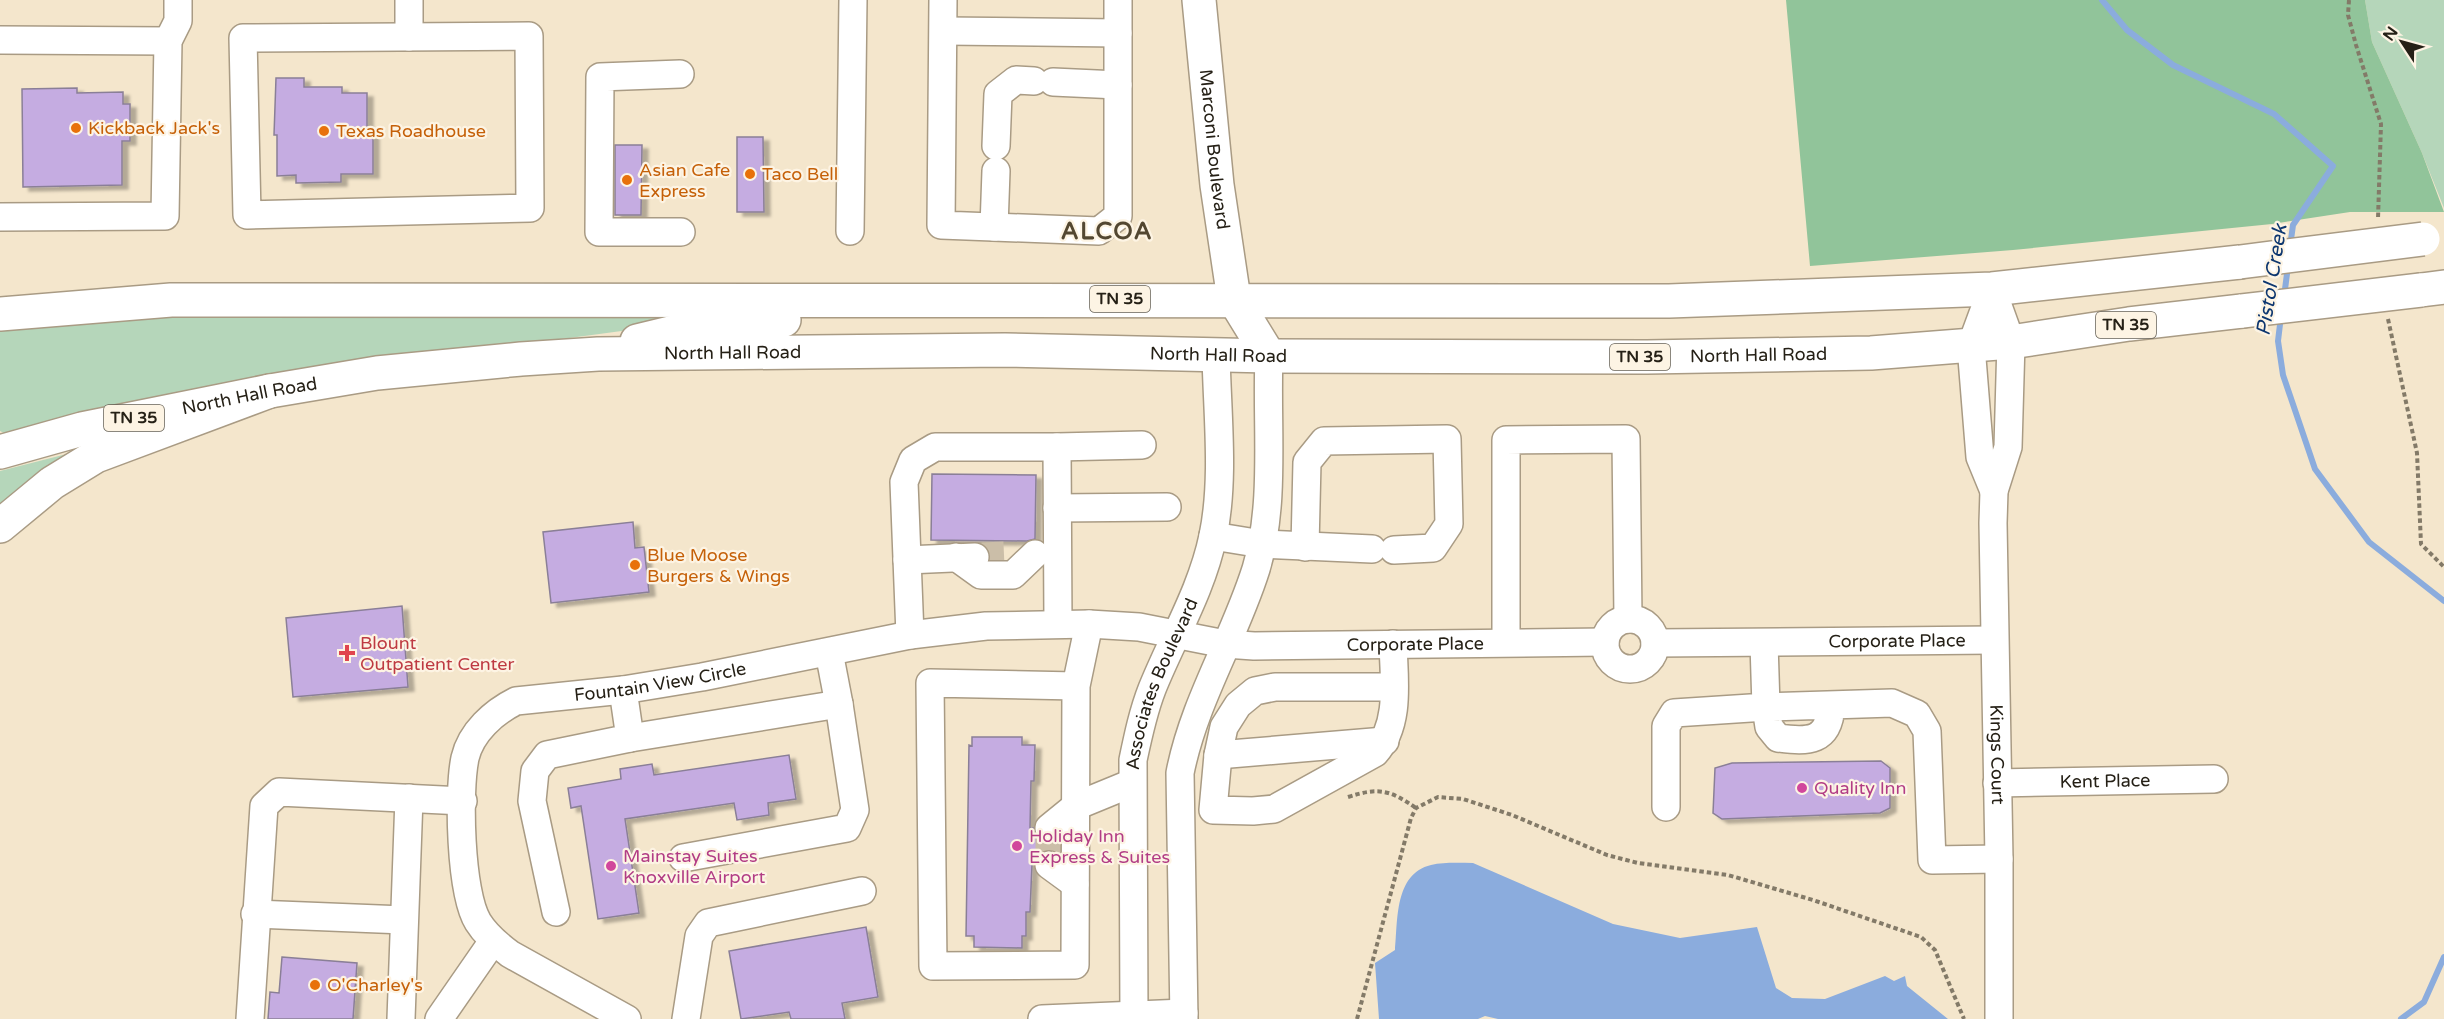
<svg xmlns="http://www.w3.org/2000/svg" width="2444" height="1019" font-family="'Varela Round',sans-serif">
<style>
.green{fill:#b5d6ba}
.forest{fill:#91c49a}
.water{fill:#8bacdd}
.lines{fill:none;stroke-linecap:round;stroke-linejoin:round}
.stream{stroke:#8bacdd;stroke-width:6}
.building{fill:#c5ace1;stroke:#8a7f97;stroke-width:1.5;filter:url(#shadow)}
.minor-tunnel{stroke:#cbbea8;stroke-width:27;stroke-dasharray:27 14;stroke-linecap:butt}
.minor-casing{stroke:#a99b84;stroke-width:30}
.major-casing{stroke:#a99b84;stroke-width:36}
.highway-casing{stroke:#a99b84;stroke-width:36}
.path{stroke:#837a68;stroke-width:4;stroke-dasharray:4.5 3;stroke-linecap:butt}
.minor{stroke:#fff;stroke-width:27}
.major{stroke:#fff;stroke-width:33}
.highway{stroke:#fff;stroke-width:33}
.major-bridge-casing{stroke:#a99b84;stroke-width:36;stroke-linecap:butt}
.major-bridge{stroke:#fff;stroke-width:33}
.food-dot{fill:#e8710a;stroke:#fdf4e4;stroke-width:2}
.health-dot{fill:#e0444e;stroke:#fdf4e4;stroke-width:2}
.hotel-dot{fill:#d1479c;stroke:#fdf4e4;stroke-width:2}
.labels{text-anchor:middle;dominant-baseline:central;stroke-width:4.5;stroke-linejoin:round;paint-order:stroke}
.shield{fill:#fdf4e4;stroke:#666054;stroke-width:1.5}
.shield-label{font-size:16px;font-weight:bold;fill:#252016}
.food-label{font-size:18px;fill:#c56008;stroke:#fdf4e4;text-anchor:start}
.street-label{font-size:18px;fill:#252016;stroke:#fdf4e4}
.health-label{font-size:18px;fill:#be3a42;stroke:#fdf4e4;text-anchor:start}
.hotel-label{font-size:18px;fill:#b23c85;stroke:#fdf4e4;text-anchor:start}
.water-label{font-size:20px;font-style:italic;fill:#0e3770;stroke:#fdf4e4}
.district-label{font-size:24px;font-weight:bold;letter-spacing:1.5px;fill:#534731;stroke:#fdf4e4}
</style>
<defs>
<filter id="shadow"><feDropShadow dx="6" dy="4" stdDeviation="1.5" flood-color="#0004"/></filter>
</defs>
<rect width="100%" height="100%" fill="#f4e6cc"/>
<!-- green -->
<g class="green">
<polygon points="2365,0 2444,0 2444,208 2422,153 2372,42"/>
<polygon points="763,312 383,363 6,434 0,431 0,328 20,325 229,314"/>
<polygon points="102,445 0,513 0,471"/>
</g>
<!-- forest -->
<polygon class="forest" points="1786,0 2365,0 2372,42 2422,153 2444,212 2350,212 2272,224 2013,250 1810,266"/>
<!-- water -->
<path class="water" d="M1473,863L1613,924L1680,938L1757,927L1776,988L1792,998L1825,999L1885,976L1894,981L1905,976L1907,986L1948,1019H1498L1485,1016L1478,1019H1379L1375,963L1395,950C1398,921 1394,874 1431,865C1444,862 1459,863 1473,863Z"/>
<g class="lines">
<!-- stream -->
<g class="stream">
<polyline points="2102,0 2127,30 2173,65 2274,114 2333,166 2293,225 2290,247"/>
<polyline points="2284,297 2288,266"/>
<polyline points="2281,316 2278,341 2283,375 2315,469 2369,542 2444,601"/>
<polyline points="2401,1019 2424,1002 2444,957"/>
</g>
</g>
<!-- building -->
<g class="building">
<polygon points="276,78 304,78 304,87 342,87 342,93 367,93 367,127 373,127 373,174 341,174 341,182 296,183 296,175 277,176 277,135 274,135"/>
<polygon points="77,88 77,93 123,92 123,104 130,104 130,141 122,141 122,185 23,187 22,89"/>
<polygon points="737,137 763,137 764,212 737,212"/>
<polygon points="615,145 642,145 641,215 615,215"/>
<polygon points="932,474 1036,475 1035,539 1027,541 931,540"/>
<polygon points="633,522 635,548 644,547 649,592 551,603 543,532"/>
<polygon points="402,606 408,687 293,697 286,618"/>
<polygon points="972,737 1022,737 1022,745 1035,745 1034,781 1031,781 1030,828 1034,828 1036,837 1043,842 1051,844 1060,840 1060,853 1051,849 1043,850 1037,855 1032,864 1030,912 1026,912 1026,936 1022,936 1022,948 974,947 974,936 966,936 969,745 972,746"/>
<polygon points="789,755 796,799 768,803 769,815 737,820 734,803 625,819 639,913 598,919 581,806 571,808 568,788 621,779 620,769 652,764 654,775"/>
<polygon points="1881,761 1890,768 1890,808 1880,813 1722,819 1713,813 1715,768 1732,763"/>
<polygon points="866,927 878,997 842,1003 845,1019 791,1019 789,1012 741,1019 729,951"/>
<polygon points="282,957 357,963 353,1019 268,1019 270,992 279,993"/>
</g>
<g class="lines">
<!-- minor-tunnel -->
<g class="minor-tunnel">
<polyline points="982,556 1004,555"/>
<polyline points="1049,828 1049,865"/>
</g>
<defs>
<g id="minor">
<polyline points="943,0 941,225 1099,231 1118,216 1118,0"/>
<polyline points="944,31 1118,33"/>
<polygon points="529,36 530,208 247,215 243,38"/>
<polyline points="409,37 409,0"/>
<polyline points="0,40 168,41"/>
<polyline points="680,74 600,77 599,232 681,232"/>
<polyline points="1053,82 1118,85"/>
<polyline points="996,146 998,94 1016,80 1034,81"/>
<polyline points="0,217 165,216 168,41 178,21 178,0"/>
<polyline points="994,227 996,171"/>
<polyline points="850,231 853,0"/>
<path id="s1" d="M1992,289L2011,342L2008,447L1994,491L1993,523L1999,859V1019"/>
<polyline points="1992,289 1971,346 1980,457 1994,491"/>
<polyline points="1057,447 1142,445"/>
<polyline points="1057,508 1167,507"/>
<polyline points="1213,536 1262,544 1372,549"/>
<polyline points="1305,547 1307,462 1324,441 1447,439 1449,524 1433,548 1394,550"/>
<polyline points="956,557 981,575 1013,575 1035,554"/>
<polyline points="907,560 975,557"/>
<circle cx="1630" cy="644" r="25"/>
<polyline points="910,635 904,482 913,460 935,447 1057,447 1058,624"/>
<polyline points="1506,642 1506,440 1626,439 1628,619"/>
<path id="s2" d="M1655,643L1994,640"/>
<path d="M1393,644C1394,680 1401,724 1375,753L1274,809L1253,811L1213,810L1218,755L1224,727L1238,705L1255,691L1275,687H1394"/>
<polyline points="829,652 839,704"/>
<polyline points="1076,686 1075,965 933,966 930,683 1076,686 1089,624"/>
<path d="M1831,706C1829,742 1809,742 1778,738L1769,727L1766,707L1892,703L1917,714L1927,731L1932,860L1999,859"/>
<polyline points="630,738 839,704 855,810 847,828 683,858"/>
<polyline points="1218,755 1385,741"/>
<path id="s3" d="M1997,783L2214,779"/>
<polyline points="1666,807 1666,726 1674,713 1766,707 1764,643"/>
<polyline points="1049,828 1076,806 1132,783"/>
<polyline points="1049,865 1075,884"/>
<polyline points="556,912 532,801 535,771 547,755 630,738 623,690"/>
<polyline points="255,914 404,920"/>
<polyline points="250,1019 264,806 279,792 463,801"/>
<polyline points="401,1019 409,798"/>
<polyline points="439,1019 493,941"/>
<path id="s4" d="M627,1019L510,954C498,945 486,935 478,922C460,893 458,791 465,758C471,732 494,712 516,701L623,690L702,677L910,635L986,626L1089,624L1139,627L1225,644L1254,646L1605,642"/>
<polyline points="686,1019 699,936 708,923 862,891"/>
<polyline points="1042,1019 1184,1013"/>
<path id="s5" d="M1134,1019L1133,760C1138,736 1143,712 1152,689C1172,639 1202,590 1213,536C1225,479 1217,412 1216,354"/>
<path d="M1184,1019L1180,773C1194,701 1234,639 1256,569C1276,503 1266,425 1269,356"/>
</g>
<g id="major">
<path id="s6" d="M1199,0L1217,185L1234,299L1269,356"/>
<polyline points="2421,290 2444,287"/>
<polyline points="0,314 171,300 1669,301 1992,289 2240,262"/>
<polyline points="637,341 695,327 784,320"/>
<path id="s7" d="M0,452L82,429L270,391L377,373L521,359L598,354L1005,350L1269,356L1647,357L1871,353L2011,342L2129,324L2242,311"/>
</g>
<polyline id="highway" points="0,526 52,483 96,456 270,391"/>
</defs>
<!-- minor casing -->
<use href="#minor" class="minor-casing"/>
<!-- major casing -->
<use href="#major" class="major-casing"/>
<!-- highway casing -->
<use href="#highway" class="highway-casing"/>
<!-- path -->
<g class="path">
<polyline points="2349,0 2348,15 2356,45 2381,124 2378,219"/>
<polyline points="2388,319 2417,453 2421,544 2444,567"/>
<path d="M1348,797C1379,787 1390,790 1416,808"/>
<polyline points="1357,1019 1411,818 1416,808 1438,797 1463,799 1512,815 1607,855 1638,863 1728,875 1813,900 1921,937 1935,950 1964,1019"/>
</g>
<!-- minor -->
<use href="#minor" class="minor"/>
<!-- major -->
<use href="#major" class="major"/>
<!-- highway -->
<use href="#highway" class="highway"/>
<defs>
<g id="major-bridge">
<polyline points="2240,262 2423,239"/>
<polyline points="2242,311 2421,290"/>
</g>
</defs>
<!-- major-bridge casing -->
<use href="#major-bridge" class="major-bridge-casing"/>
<!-- major-bridge -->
<use href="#major-bridge" class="major-bridge"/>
</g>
<!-- markers -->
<g class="food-dot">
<circle cx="76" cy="128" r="6"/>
<circle cx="324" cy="131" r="6"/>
<circle cx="750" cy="174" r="6"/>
<circle cx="627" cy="180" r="6"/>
<circle cx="635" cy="565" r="6"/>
<circle cx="315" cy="985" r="6"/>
</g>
<path class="health-dot" d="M344 644h6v6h6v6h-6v6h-6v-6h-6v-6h6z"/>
<g class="hotel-dot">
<circle cx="1802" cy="788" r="6"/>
<circle cx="1017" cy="846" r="6"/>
<circle cx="611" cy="866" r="6"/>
</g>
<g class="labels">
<!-- shield labels -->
<g class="shield">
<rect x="1090" y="286" width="60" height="26" rx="4.5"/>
<rect x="2096" y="312" width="60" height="26" rx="4.5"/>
<rect x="1610" y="344" width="60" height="26" rx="4.5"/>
<rect x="104" y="405" width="60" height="26" rx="4.5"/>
</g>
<g class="shield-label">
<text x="1120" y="299">TN 35</text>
<text x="2126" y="325">TN 35</text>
<text x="1640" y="357">TN 35</text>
<text x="134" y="418">TN 35</text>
</g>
<!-- food labels -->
<g class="food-label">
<text x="88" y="128">Kickback Jack's</text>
<text x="336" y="131">Texas Roadhouse</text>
<text x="639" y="170">Asian Cafe<tspan x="639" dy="21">Express</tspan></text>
<text x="762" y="174">Taco Bell</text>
<text x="647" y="555">Blue Moose<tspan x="647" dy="21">Burgers &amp; Wings</tspan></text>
<text x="327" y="985">O'Charley's</text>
</g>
<!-- street labels -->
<g class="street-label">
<text stroke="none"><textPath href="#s6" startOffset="150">Marconi Boulevard</textPath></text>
<text stroke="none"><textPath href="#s7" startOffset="742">North Hall Road</textPath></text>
<text stroke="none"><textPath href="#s7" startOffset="1228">North Hall Road</textPath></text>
<text stroke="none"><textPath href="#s7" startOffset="1768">North Hall Road</textPath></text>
<text stroke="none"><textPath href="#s7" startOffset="256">North Hall Road</textPath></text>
<text stroke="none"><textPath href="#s2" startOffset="242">Corporate Place</textPath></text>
<text stroke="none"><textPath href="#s4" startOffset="1332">Corporate Place</textPath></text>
<text stroke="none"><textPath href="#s4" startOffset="570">Fountain View Circle</textPath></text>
<text stroke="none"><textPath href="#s5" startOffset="340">Associates Boulevard</textPath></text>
<text stroke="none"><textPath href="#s1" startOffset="471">Kings Court</textPath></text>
<text stroke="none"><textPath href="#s3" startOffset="108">Kent Place</textPath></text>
</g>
<!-- health labels -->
<g class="health-label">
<text x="360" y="643">Blount<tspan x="360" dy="21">Outpatient Center</tspan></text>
</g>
<!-- hotel labels -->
<g class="hotel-label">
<text x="1814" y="788">Quality Inn</text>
<text x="1029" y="836">Holiday Inn<tspan x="1029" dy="21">Express &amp; Suites</tspan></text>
<text x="623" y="856">Mainstay Suites<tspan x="623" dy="21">Knoxville Airport</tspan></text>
</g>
<!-- water labels -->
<g class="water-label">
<text transform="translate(2272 280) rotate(-81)">Pistol Creek</text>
</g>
<!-- district labels -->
<g class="district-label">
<text x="1107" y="231">ALCOA</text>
</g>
</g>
<!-- north arrow -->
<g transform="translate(2402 42) rotate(306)" stroke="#fdf4e4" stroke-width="4.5" paint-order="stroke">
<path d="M0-4.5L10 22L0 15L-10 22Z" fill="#252016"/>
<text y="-9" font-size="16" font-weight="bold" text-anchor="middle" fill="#252016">N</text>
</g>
</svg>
